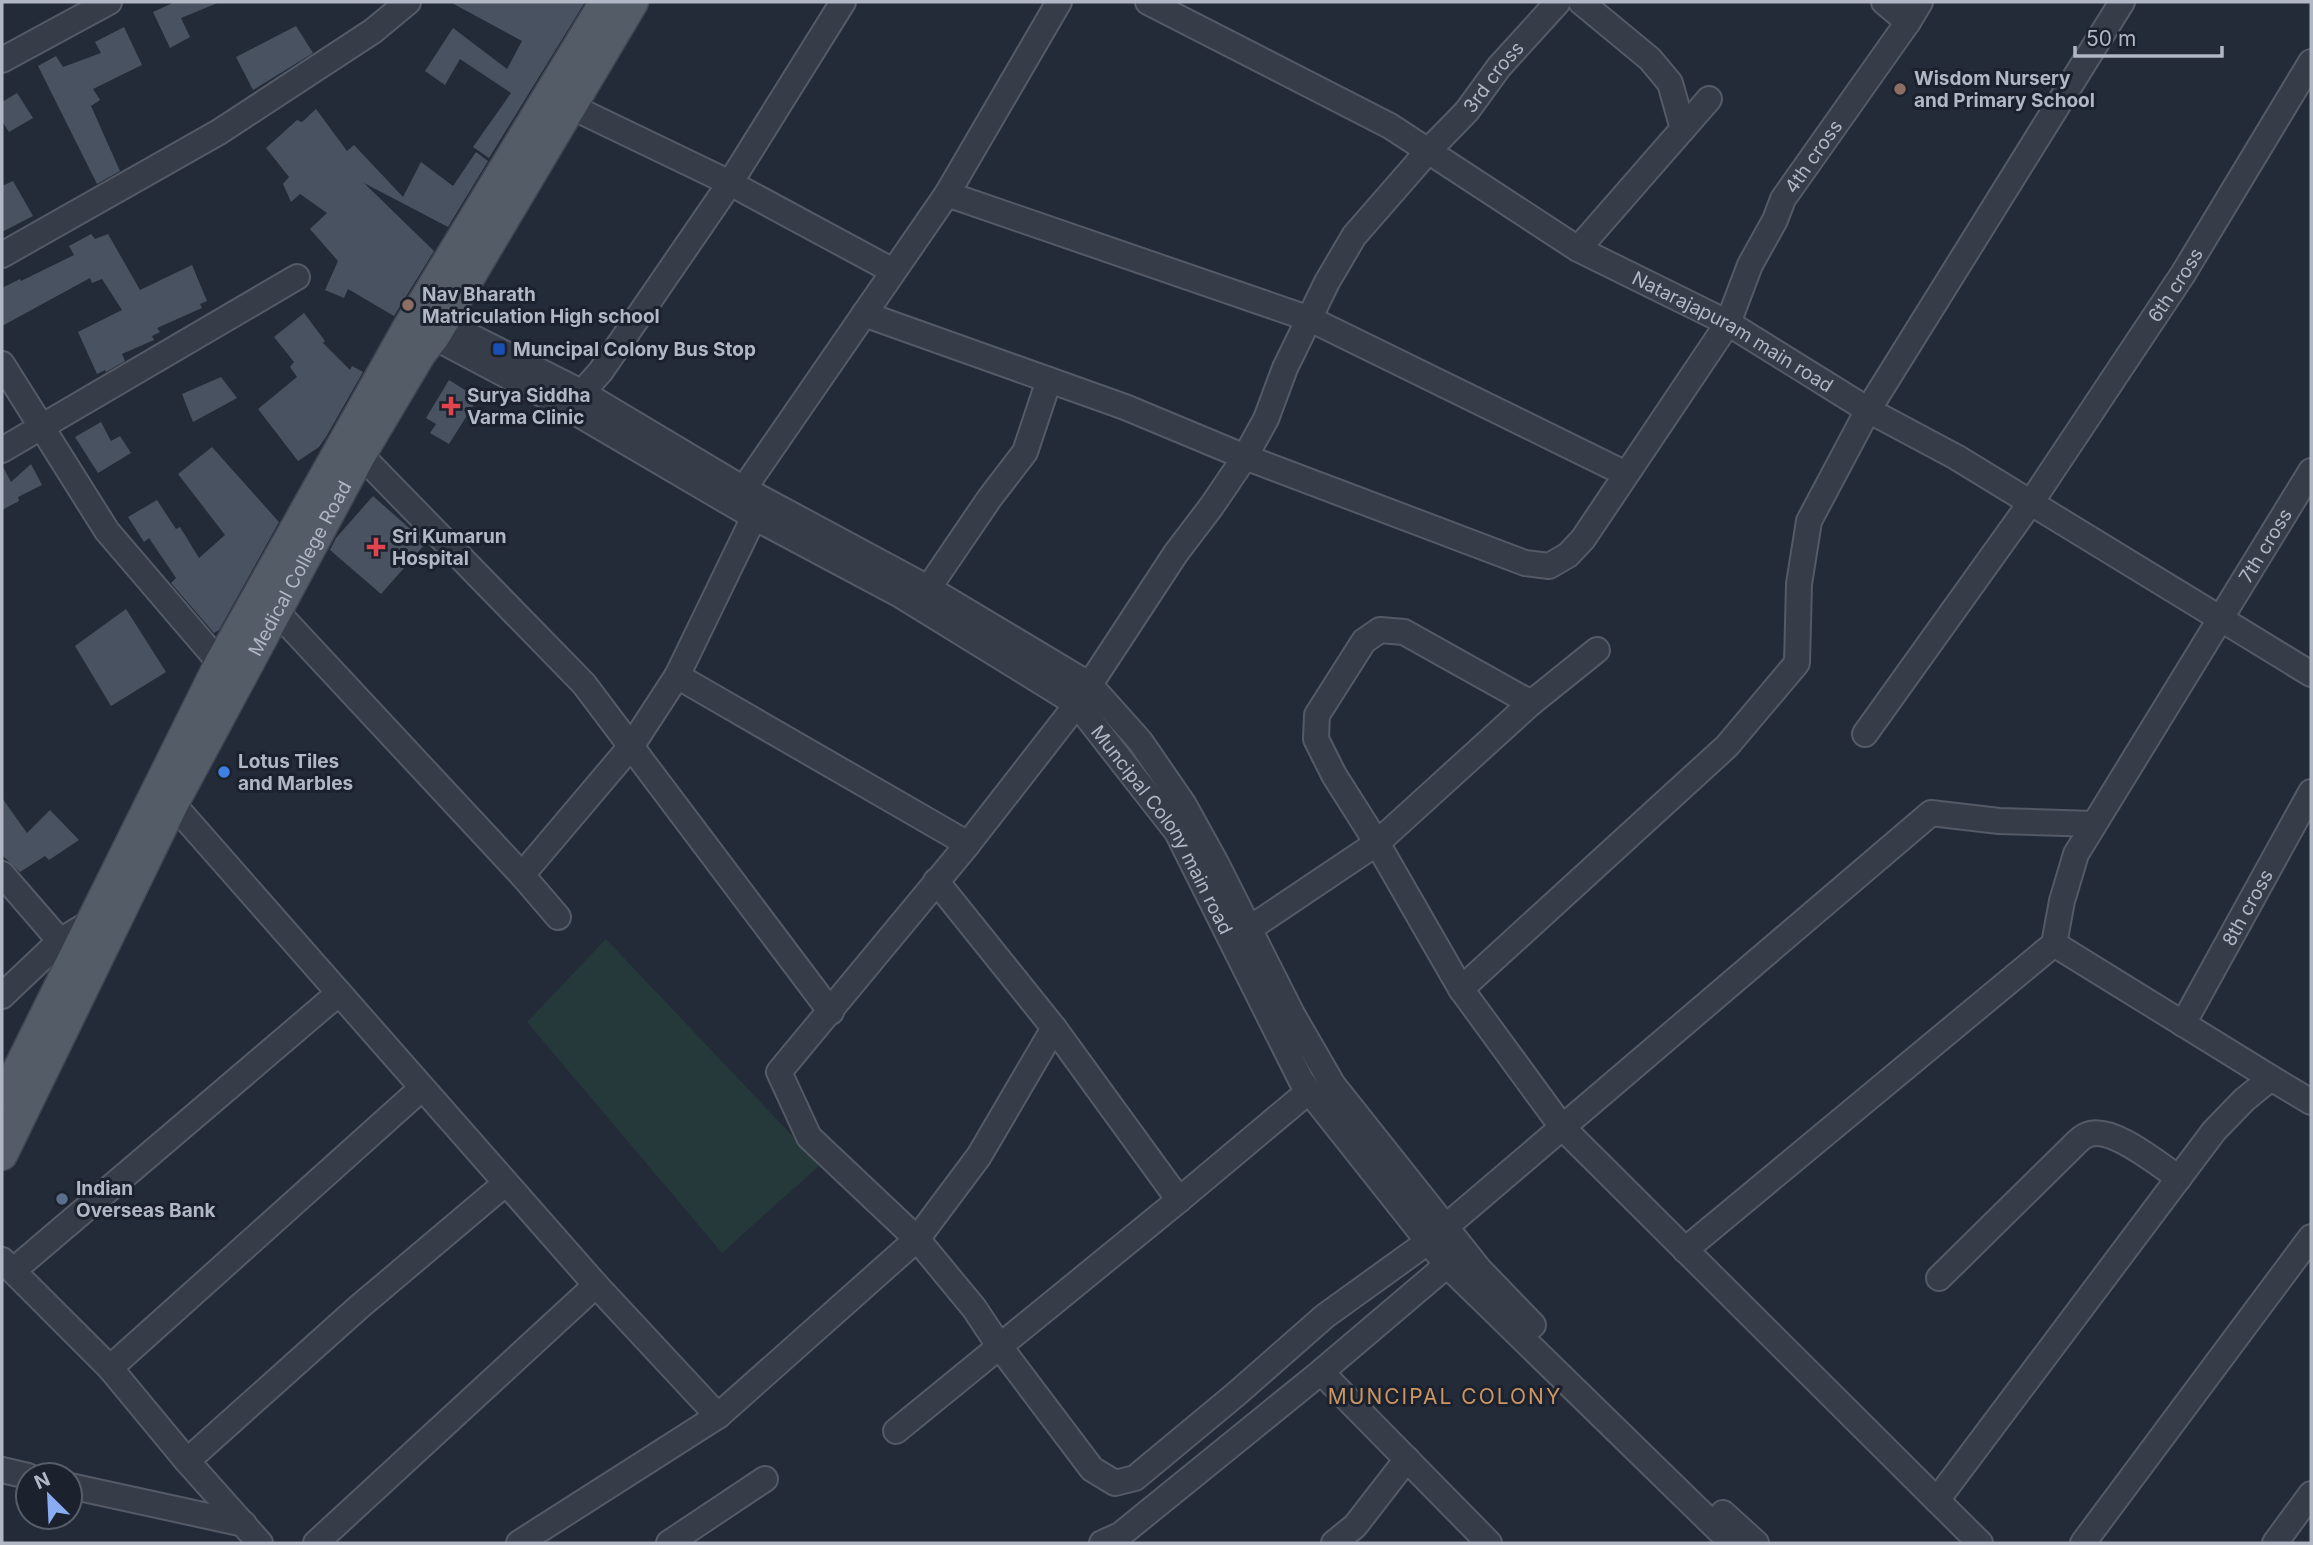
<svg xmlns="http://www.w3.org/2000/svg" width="2313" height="1545" font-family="Inter,sans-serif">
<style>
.green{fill:#25383a}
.building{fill:#495261}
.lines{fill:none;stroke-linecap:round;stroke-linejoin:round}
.minor-casing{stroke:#545a66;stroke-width:28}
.major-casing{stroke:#3f4651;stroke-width:33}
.minor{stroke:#363d48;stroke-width:24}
.major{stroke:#545c68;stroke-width:30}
.education-dot{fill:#8d6e63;stroke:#1b222d;stroke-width:2.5}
.transit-dot{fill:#1a4fb4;stroke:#1b222d;stroke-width:2.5}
.health-dot{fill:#e0444e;stroke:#1b222d;stroke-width:2.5}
.shop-dot{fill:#3f7fe0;stroke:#1b222d;stroke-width:2.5}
.service-dot{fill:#5c6f8a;stroke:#1b222d;stroke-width:2.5}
.labels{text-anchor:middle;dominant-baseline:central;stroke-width:6;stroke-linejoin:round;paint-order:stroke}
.street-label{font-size:19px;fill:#b1b7c4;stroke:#1b222d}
.poi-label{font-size:19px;font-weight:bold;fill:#b1b7c4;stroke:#1b222d;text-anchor:start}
.neighbourhood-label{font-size:21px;letter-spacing:2px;fill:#cc9664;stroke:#1b222d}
</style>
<rect width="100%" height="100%" fill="#232b38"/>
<!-- green -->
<polygon class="green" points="606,939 820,1165 722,1253 527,1022"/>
<!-- building -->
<g class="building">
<polygon points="175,2 220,2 181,18 190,37 170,48 153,12"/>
<polygon points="450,2 585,2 489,158 473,147 511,93 460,59 445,85 425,71 453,28 507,69 522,41"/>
<polygon points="296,26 313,53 253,90 236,57"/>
<polygon points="124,27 142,65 93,89 100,100 91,106 120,171 97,184 38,66 56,56 63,67 101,53 95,42"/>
<polygon points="17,93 33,118 9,132 2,121 2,102"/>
<polygon points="316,109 347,151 354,145 403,197 421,162 453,186 476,152 488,161 448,227 364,183 434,251 394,316 348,289 344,298 325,290 338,261 310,229 327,213 300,194 291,202 283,184 289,177 266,148 297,120 302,122"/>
<polygon points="13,181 33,216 2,232 2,186"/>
<polygon points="91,234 95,239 108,234 140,290 192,265 207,301 200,304 202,308 157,328 160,332 152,336 154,340 122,354 125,361 106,372 105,370 97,374 78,332 122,310 102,279 92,283 90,278 2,326 2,288 20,279 21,281 74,255 69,246"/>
<polygon points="304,313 325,341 323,343 350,370 352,366 363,372 326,437 319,447 298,461 258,409 297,377 290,367 294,362 274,337"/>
<polygon points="221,377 237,398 193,422 182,394"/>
<polygon points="449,380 478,398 449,444 430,433 436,424 426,418"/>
<polygon points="101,422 111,441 120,436 131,453 98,473 75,437"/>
<polygon points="212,447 279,522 219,630 214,633 171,583 176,578 149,538 144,542 128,517 157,500 176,529 180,527 199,558 225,535 178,474"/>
<polygon points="31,464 42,485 18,497 19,501 2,510 2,465 11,482"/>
<polygon points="373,496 426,543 381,594 330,550 336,538"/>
<polygon points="126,609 166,672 111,706 75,646"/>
<polygon points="2,798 27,833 50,810 79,840 49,860 45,856 20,872 2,855"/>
</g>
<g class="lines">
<defs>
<g id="minor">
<path id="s1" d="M1148,2L1390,126L1578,249L1728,323L1868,410L1956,457L2311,674"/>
<polyline points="1581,2 1650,59 1670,83 1683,129"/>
<polyline points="1884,2 1908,22"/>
<polyline points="2,60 109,2"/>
<polyline points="570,106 730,183 893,271"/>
<polyline points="947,194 1310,319 1626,474"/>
<polyline points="1578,249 1709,99"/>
<polyline points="2,255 219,132 373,31 408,2"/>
<path id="s2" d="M864,314L1125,407L1245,457L1525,563L1549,566L1568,555L1583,539L1728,323L1750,265L1775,220L1783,199L1908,22L1920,2"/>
<polyline points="442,322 583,393 742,488 928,588 1090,685 1140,741 1184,805 1216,863 1292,1014 1333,1085 1479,1269 1533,1325"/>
<path id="s3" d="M416,332L434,337L568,408L754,517L902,596L1077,704L1177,832L1301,1080L1309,1091L1447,1265L1732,1543"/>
<polyline points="2,364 107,531 220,663"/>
<polyline points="572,404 601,371 730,183 843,2"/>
<polyline points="348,442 584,684 831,1012"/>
<polyline points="2,450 297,277"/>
<polyline points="734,503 947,194 1059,2"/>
<polyline points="754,517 677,676 968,844"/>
<polyline points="262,601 276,611 522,875 558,917"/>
<polyline points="919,602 989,499 1025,452 1049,380"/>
<path id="s4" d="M1865,734L2034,498L2183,274L2311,62"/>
<polyline points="157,796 173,804 596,1285 718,1416"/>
<polyline points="2,874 60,941"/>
<polyline points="522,875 632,745 677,676"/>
<polyline points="936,881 1054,1028 1179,1200"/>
<polyline points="1237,937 1377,843 1531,703 1597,650"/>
<polyline points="2054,944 2271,1078"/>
<polyline points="1461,989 1377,843 1334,775 1316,739 1317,715 1364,641 1380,630 1404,632 1531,703"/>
<polyline points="2,996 60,941 88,924"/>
<path id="s5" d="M2183,1024L2311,792"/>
<path id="s6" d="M1054,1028L979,1156L917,1239L809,1137L779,1072L968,844L1077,704L1176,553L1211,507L1245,457L1266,419L1285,368L1327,282L1354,236L1429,150L1467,111L1499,67L1558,2"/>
<path id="s7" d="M1685,1250L2054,944L2062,901L2076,854L2311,471"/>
<polyline points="2,1260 110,1368 187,1461 260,1543"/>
<polyline points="14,1270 339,993"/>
<path d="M1939,1278L2070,1149C2075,1144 2081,1137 2087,1135C2111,1124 2159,1165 2179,1178"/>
<polyline points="110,1368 422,1088"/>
<polyline points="1321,1372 1489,1543"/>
<polyline points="896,1431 1179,1200 1309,1091"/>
<polyline points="187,1461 359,1307 506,1183"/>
<polyline points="2,1470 28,1476"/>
<polyline points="70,1486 244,1524"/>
<polyline points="1937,1500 2214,1131 2244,1100 2271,1078 2311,1102"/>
<polyline points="1723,1513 1756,1543"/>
<polyline points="316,1543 596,1285"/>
<polyline points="519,1543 718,1416 917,1239 974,1308 1000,1347 1092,1469 1115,1483 1135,1478 1235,1395 1325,1316 1429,1241 1931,813 1999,821 2094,824"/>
<polyline points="669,1543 765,1479"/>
<polyline points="1102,1543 1120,1535 1321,1372 1447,1265"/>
<polyline points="1334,1543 1355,1526 1407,1459"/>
<polyline points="1980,1543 1562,1127 1461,989 1727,746 1797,663 1799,584 1809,521 1868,410 2122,2"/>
<polyline points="2083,1543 2311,1237"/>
<polyline points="2275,1543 2311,1494"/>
</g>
<g id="major">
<polyline points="2,1102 220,663 407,329 605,2"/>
<path id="s8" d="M2,1155L173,804L361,454L421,353L434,337L633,2"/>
</g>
</defs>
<!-- minor casing -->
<use href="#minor" class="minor-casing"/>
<!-- major casing -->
<use href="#major" class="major-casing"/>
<!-- minor -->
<use href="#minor" class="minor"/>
<!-- major -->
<use href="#major" class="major"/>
</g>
<!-- markers -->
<g class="education-dot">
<circle cx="1900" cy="89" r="7"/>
<circle cx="408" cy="305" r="7"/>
</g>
<rect class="transit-dot" x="492" y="342" width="14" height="14" rx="3.5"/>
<g class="health-dot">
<path d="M447.5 395.5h7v7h7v7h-7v7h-7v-7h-7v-7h7z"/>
<path d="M372.5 536.5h7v7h7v7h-7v7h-7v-7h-7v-7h7z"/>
</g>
<circle class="shop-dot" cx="224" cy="772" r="7"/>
<circle class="service-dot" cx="62" cy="1199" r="7"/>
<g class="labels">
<!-- street labels -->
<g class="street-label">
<text stroke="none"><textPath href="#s6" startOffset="1703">3rd cross</textPath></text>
<text stroke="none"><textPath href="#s2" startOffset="1223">4th cross</textPath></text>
<text stroke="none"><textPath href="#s4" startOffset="546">6th cross</textPath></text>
<text stroke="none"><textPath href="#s1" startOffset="672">Natarajapuram main road</textPath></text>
<text stroke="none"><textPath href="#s7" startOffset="934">7th cross</textPath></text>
<text stroke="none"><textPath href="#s8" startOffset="658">Medical College Road</textPath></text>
<text stroke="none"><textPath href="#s3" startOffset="912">Muncipal Colony main road</textPath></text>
<text stroke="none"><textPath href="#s5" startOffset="133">8th cross</textPath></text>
</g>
<!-- poi labels -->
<g class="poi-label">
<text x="1914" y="78">Wisdom Nursery<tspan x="1914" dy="22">and Primary School</tspan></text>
<text x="422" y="294">Nav Bharath<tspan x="422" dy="22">Matriculation High school</tspan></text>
<text x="513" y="349">Muncipal Colony Bus Stop</text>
<text x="467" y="395">Surya Siddha<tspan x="467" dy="22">Varma Clinic</tspan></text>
<text x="392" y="536">Sri Kumarun<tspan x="392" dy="22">Hospital</tspan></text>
<text x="238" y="761">Lotus Tiles<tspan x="238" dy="22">and Marbles</tspan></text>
<text x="76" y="1188">Indian<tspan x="76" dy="22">Overseas Bank</tspan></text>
</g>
<!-- neighbourhood labels -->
<g class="neighbourhood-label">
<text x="1445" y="1396">MUNCIPAL COLONY</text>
</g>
</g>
<!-- border -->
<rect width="2313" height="1545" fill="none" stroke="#b1b7c4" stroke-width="7"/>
<!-- north arrow -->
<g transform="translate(49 1496) rotate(336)"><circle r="33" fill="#1b222d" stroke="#575e69" stroke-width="2"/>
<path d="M0-5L12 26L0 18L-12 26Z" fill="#8aadf1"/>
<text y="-10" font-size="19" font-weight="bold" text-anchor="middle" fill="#b1b7c4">N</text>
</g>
<!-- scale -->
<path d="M2075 46v10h147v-10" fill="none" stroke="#b1b7c4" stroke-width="3.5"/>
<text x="2086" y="46" font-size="21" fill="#b1b7c4" stroke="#1b222d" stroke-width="5" paint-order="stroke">50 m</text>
</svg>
